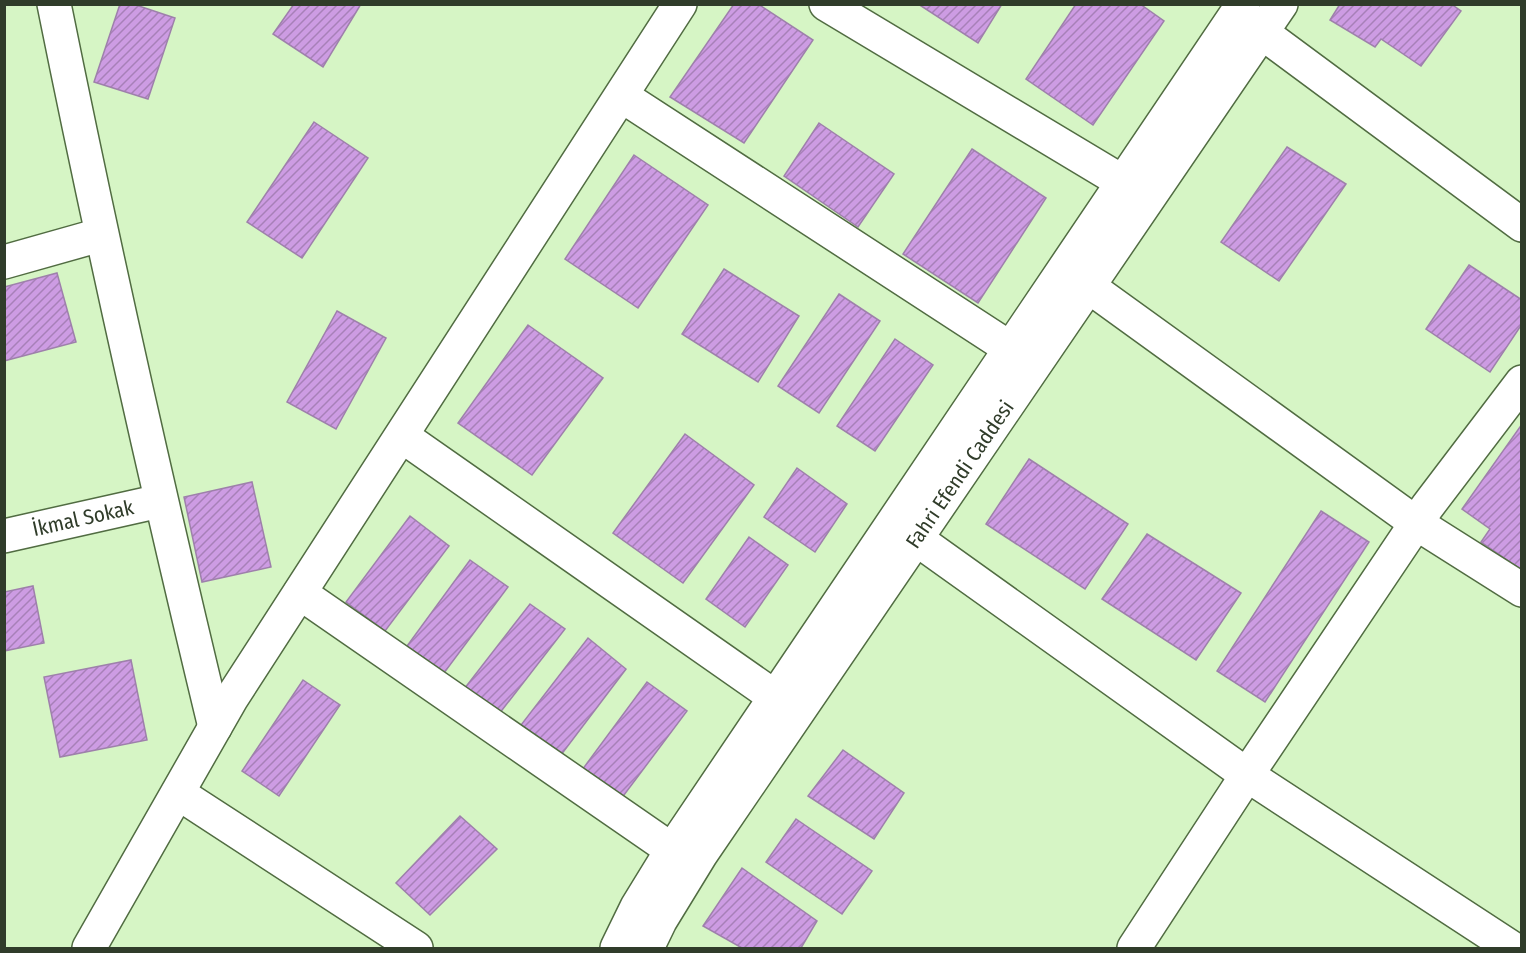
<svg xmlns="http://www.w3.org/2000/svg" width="1526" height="953" font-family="'Fira Sans Condensed',sans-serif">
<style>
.building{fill:url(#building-hatch);stroke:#9e80ab;stroke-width:1.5}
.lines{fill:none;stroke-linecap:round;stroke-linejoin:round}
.minor-casing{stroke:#516c42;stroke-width:36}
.minor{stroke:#fff;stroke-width:33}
.labels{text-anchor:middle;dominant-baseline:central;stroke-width:4.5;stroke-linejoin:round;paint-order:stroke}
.street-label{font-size:21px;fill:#303c2a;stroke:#fff}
</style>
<defs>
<pattern id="building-hatch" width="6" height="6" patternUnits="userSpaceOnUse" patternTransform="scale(1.5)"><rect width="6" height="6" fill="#cd9ce3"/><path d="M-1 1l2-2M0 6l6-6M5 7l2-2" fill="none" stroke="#a780b8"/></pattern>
</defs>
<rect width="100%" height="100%" fill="#d6f5c5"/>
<!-- building -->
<g class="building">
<polygon points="120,4 133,4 175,18 148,99 94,82"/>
<polygon points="294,4 361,4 323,67 273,34"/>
<polygon points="734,4 758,4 813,40 744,143 670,97"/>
<polygon points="918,4 1002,4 978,43"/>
<polygon points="1076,4 1140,4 1164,21 1093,125 1026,79"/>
<polygon points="1340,4 1451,4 1461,11 1421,66 1381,39 1375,47 1330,20"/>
<polygon points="314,122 368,158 302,258 247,222"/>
<polygon points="819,123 894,174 858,227 784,176"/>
<polygon points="1287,147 1346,184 1279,281 1221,242"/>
<polygon points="972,149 1046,198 978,303 903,254"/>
<polygon points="634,155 708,205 638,308 565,259"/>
<polygon points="1469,265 1522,300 1522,324 1490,372 1426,329"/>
<polygon points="724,269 799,316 758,382 682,334"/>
<polygon points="57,273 76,342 4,361 4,287"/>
<polygon points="839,294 880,321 819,413 778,386"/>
<polygon points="337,311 386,338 336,429 287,402"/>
<polygon points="528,325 603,378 532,475 458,423"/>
<polygon points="895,339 933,365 875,451 837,426"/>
<polygon points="1522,424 1522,570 1481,542 1490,529 1462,509"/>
<polygon points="685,434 754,485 683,583 613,533"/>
<polygon points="1029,459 1128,524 1085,589 986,524"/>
<polygon points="797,468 847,504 815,552 764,517"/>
<polygon points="252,482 271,567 202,582 184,497"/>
<polygon points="1321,511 1369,542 1265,702 1217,671"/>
<polygon points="410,516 449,546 385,631 346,602"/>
<polygon points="1147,534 1241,593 1196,660 1102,599"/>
<polygon points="749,537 788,565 745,627 706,599"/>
<polygon points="470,560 508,587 444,673 407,646"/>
<polygon points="33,586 44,643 4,651 4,592"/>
<polygon points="530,604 565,629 499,714 464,689"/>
<polygon points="588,638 626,669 561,755 521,725"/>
<polygon points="131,660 147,740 60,757 44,677"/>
<polygon points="303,680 340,705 279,796 242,771"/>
<polygon points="647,682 687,711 621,799 582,770"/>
<polygon points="843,750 904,793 874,839 808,796"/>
<polygon points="460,816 497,849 430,915 396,883"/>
<polygon points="796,819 872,871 842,914 766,862"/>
<polygon points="742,868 817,921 801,948 742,948 703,926"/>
</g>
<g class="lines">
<defs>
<g id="minor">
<path d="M54,4C103,247 157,487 215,727"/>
<polyline points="826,4 1141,193"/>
<polyline points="1245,20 1522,225"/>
<polyline points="622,96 1028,360"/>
<polyline points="4,262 100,235"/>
<polyline points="1088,286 1416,523 1522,590"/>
<polyline points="402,436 775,697"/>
<polyline points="897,525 1247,775 1512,948"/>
<path id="s1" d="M4,536L160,501"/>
<polyline points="300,593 672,850"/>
<polyline points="178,793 416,948"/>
<polyline points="89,948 231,699 680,4"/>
<polyline points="617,948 637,907 672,850 1243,4"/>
<path id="s2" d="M647,948L660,921L701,854L1281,4"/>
<polyline points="1134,948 1247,775 1427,507 1522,382"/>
</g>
</defs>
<!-- minor casing -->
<use href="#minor" class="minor-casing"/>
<!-- minor -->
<use href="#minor" class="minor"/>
</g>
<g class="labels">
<!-- street labels -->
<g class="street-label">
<text stroke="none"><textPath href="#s2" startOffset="568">Fahri Efendi Caddesi</textPath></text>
<text stroke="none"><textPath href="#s1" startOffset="81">İkmal Sokak</textPath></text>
</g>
</g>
<!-- border -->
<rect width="1526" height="953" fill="none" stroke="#303c2a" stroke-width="12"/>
</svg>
